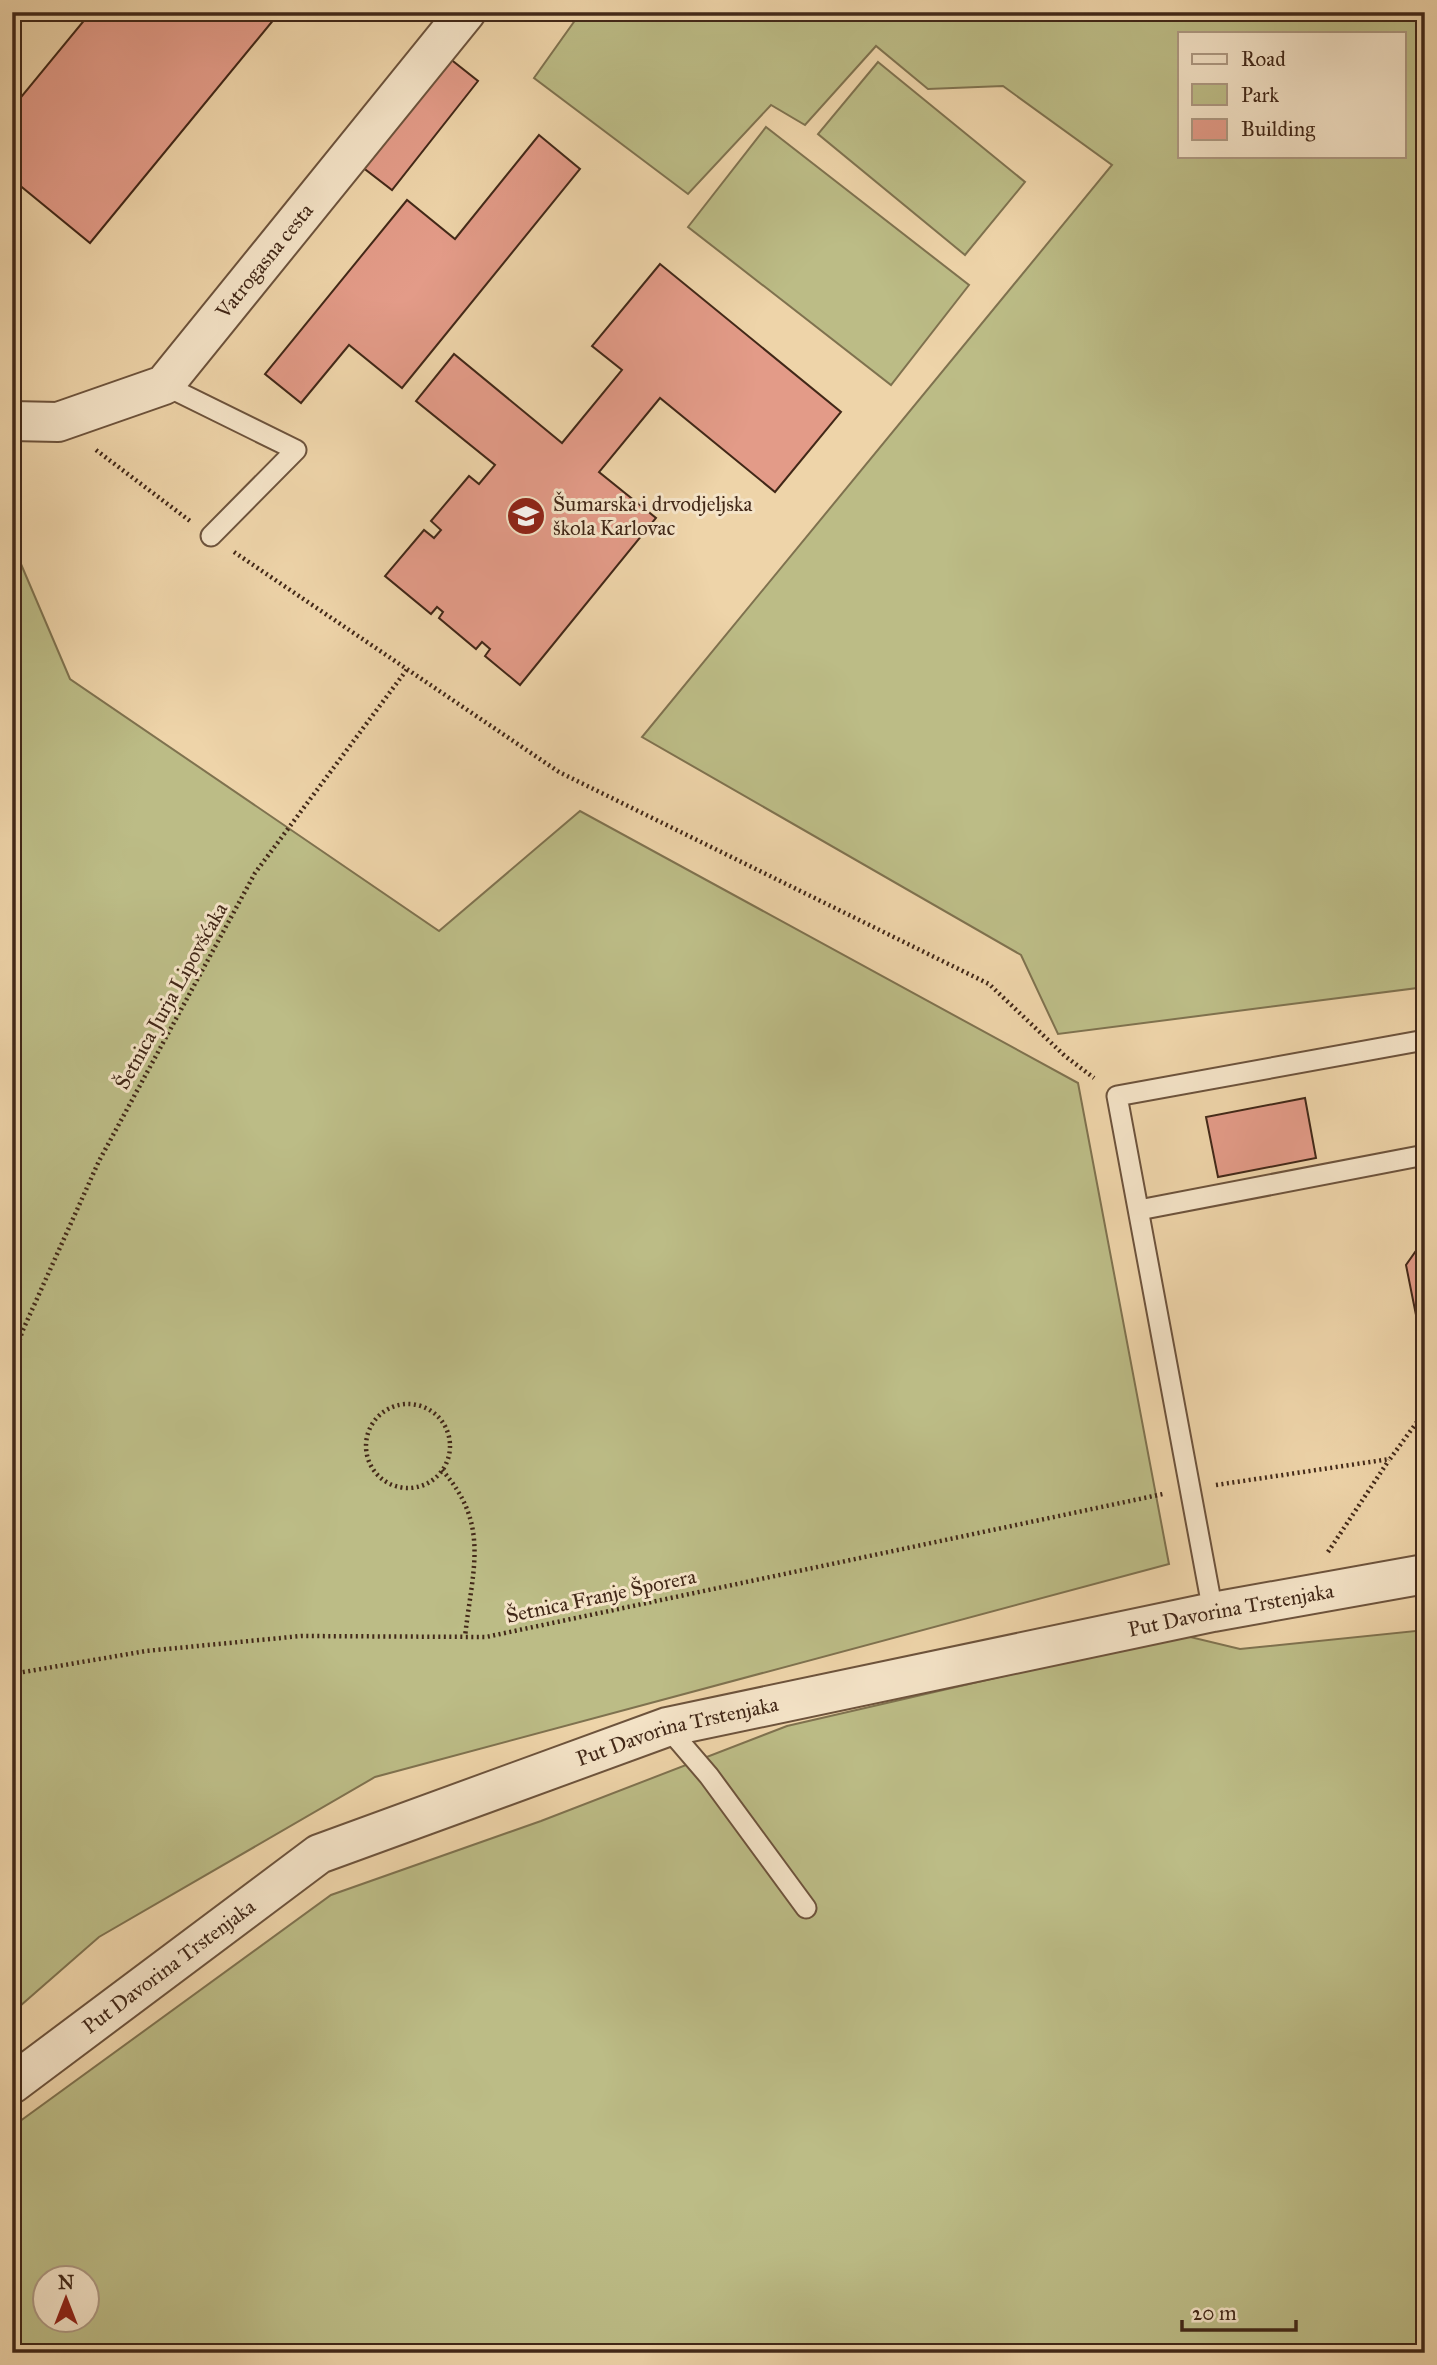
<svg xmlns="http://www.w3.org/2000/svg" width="1437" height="2365" font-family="'IM FELL Great Primer',serif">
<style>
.green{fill:#bcbc86;stroke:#7f724f;stroke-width:2;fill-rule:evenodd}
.building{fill:#e39b88;stroke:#422818;stroke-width:2}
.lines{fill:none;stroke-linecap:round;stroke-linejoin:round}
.lane-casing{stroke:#6d533c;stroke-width:23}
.street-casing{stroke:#6d533c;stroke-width:42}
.path{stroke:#422818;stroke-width:4.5;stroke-dasharray:2 3.5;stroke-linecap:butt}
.lane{stroke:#f4e3c7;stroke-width:19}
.street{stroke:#f4e3c7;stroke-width:38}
.labels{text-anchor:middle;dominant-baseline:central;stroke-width:6;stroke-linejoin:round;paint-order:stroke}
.street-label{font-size:21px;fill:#422818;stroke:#f4e3c7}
.poi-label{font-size:21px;fill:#422818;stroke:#f4e3c7;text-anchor:start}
</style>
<rect width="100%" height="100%" fill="#eed4a9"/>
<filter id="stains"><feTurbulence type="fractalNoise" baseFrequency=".00286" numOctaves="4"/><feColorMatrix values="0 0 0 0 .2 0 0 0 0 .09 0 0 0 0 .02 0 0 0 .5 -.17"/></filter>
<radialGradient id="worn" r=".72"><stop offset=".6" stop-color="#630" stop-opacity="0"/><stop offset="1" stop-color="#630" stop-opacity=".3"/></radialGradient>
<!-- green -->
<g class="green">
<path d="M581,12H1425V987L1058,1034L1021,955L642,737L1112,165L1003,86L928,89L876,46L805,125L771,105L688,194L534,78ZM1180,33H1404V156H1180Z"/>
<polygon points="878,62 1025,182 965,255 818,134"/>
<polygon points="766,127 969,285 891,385 688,227"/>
<polygon points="12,543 70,679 439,931 580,811 1078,1083 1169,1564 375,1777 99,1937 12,2013"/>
<path d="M1425,1630V2353H12V2127L331,1895L541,1821L787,1726L1182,1635L1240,1649ZM46,2278H88V2320H46Z"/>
</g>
<!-- building -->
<g class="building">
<polygon points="91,12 280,12 90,243 12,179 12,108"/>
<polygon points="444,54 478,81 392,190 357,163"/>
<polygon points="539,135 580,169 402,388 349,345 301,403 265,374 407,200 455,239"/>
<polygon points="660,264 841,412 775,492 660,398 599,472 656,518 520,685 485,656 490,649 482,642 476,649 439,618 443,612 437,607 431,614 385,576 424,530 434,538 441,530 431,521 469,476 479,484 495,465 416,401 454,354 562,443 622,370 592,346"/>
<polygon points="1305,1098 1316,1158 1218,1177 1206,1117"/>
<polygon points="1425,1238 1425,1345 1422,1345 1406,1265"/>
</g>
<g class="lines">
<defs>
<g id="lane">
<polyline points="164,385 296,450 211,536"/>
<polyline points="1139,1210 1425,1155"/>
<polyline points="1213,1612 1117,1096 1425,1040"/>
<polyline points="667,1727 709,1776 806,1908"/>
</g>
<g id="street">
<path id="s1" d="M12,421L58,422L164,385L466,12"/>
<path id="s2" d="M12,2084L319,1854L667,1727L1213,1612L1425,1574"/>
</g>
</defs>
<!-- lane casing -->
<use href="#lane" class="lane-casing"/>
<!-- street casing -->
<use href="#street" class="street-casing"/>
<!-- path -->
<g class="path">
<polyline points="96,450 190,521"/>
<polyline points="234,552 559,772 989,984 1065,1056 1094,1078"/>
<polyline points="12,1367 22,1332 99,1161 255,873 408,668"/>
<circle cx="408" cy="1446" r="42"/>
<path d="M442,1470C491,1525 472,1570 465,1637"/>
<polyline points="1216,1485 1390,1459 1425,1411"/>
<polyline points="1328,1552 1389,1460"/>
<polyline points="12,1674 146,1651 301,1636 486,1637 1163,1494"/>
</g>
<!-- lane -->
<use href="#lane" class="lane"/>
<!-- street -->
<use href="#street" class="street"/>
</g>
<!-- icons -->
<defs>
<symbol id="school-disc" viewBox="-11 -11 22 22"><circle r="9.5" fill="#8f2418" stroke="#f4e3c7"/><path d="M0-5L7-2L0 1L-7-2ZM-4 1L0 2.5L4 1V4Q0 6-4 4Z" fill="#fff"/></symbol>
</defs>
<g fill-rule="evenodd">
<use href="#school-disc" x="504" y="494" width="44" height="44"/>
</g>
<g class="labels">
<!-- street labels -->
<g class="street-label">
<text stroke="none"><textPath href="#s1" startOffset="318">Vatrogasna cesta</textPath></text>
<text transform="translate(171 996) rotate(-61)">Šetnica Jurja Lipovšćaka</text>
<text transform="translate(601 1596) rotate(-12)">Šetnica Franje Šporera</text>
<text stroke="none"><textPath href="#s2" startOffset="1330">Put Davorina Trstenjaka</textPath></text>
<text stroke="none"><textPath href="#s2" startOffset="763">Put Davorina Trstenjaka</textPath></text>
<text stroke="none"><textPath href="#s2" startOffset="196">Put Davorina Trstenjaka</textPath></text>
</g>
<!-- poi labels -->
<g class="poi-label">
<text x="553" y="504">Šumarska i drvodjeljska<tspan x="553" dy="24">škola Karlovac</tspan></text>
</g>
</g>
<!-- margin -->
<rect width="1437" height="2365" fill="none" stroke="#eed4a9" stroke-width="42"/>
<rect x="14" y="14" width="1409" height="2337" fill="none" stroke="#422818" stroke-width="3.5"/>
<rect x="21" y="21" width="1395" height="2323" fill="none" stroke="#422818" stroke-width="2"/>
<!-- legend -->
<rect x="1178" y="32" width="228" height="126" fill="#f4e3c7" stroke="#ad9881" stroke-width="2"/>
<rect x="1192" y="54" width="35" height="10" fill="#f4e3c7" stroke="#ad9881" stroke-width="2"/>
<text x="1241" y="66" font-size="21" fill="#422818">Road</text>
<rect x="1192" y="84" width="35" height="21" fill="#bcbc86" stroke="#ad9881" stroke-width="2"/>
<text x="1241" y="102" font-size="21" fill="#422818">Park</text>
<rect x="1192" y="119" width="35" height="21" fill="#e39b88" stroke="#ad9881" stroke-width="2"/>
<text x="1241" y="136" font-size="21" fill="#422818">Building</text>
<!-- north arrow -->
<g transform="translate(66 2299)"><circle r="33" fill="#f4e3c7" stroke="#ad9881" stroke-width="2"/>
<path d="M0-5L12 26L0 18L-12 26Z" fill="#8f2418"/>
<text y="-10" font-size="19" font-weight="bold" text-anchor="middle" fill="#422818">N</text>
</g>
<!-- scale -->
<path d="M1182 2320v10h114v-10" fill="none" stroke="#422818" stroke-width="3.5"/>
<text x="1192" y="2320" font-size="21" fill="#422818" stroke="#f4e3c7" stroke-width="5" paint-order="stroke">20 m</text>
<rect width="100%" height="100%" filter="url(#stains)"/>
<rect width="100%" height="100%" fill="url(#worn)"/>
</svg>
